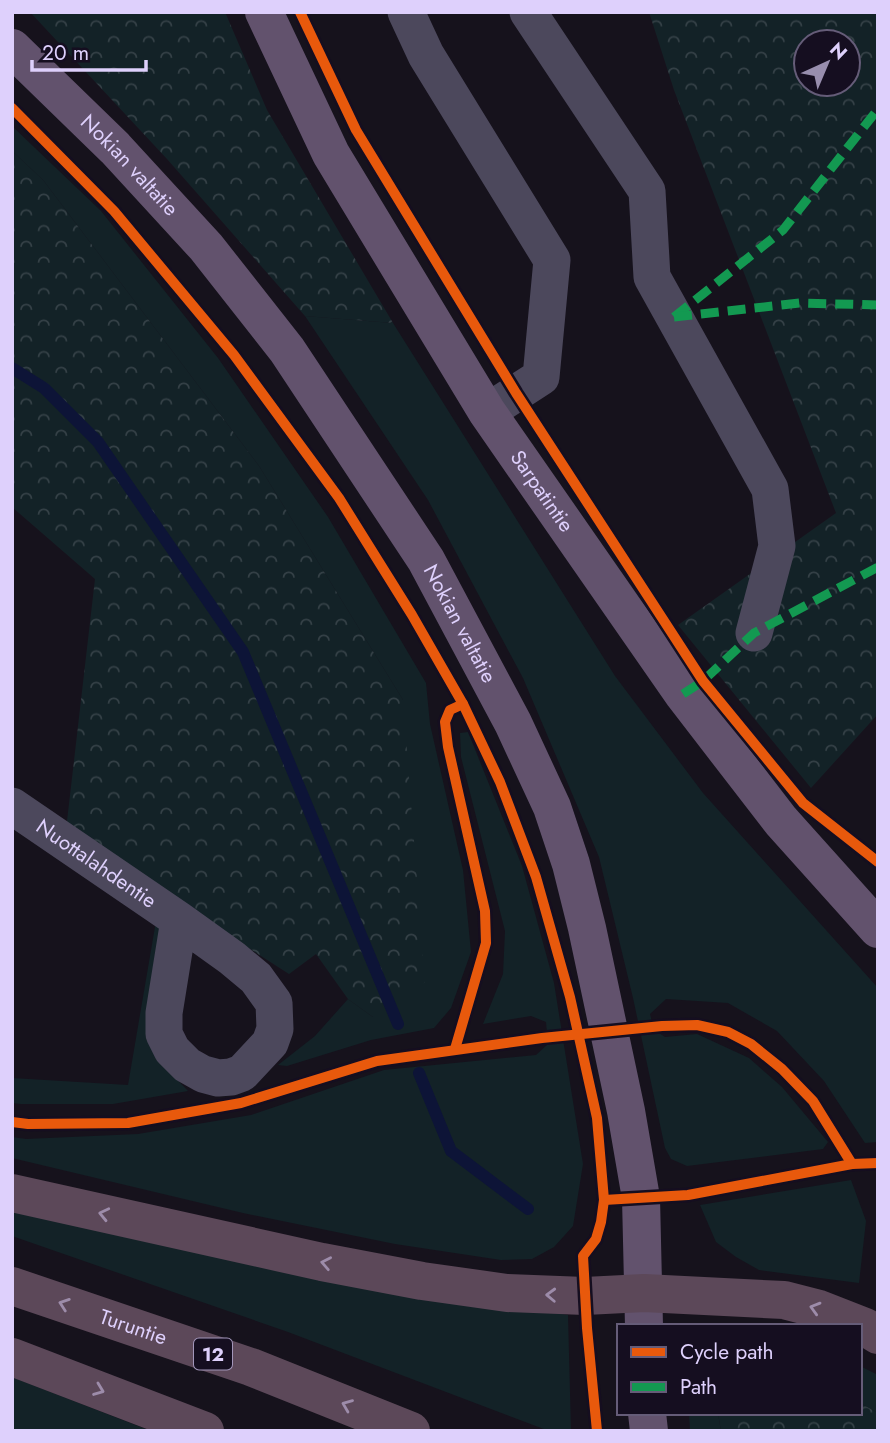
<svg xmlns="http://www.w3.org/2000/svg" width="890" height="1443" font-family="Jost,sans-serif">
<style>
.green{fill:#132227}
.forest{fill:url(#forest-crowns);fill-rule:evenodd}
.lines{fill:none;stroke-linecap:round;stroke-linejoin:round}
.stream{stroke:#0d1437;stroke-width:12}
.minor{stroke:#4c485c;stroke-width:37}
.major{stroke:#62526d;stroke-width:38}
.highway{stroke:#5c4859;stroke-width:38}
.quiet{stroke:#139951;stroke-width:9;stroke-dasharray:18 9;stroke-linecap:butt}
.cycleway-casing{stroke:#150e20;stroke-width:15}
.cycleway{stroke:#e8590c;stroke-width:10}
.oneway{stroke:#9d8caa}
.labels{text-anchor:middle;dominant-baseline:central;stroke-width:5;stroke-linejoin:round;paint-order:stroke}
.shield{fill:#150e20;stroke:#a296ba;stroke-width:2}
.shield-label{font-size:19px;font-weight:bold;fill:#ded0fc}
.street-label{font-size:21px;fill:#ded0fc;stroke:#150e20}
</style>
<defs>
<pattern id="forest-crowns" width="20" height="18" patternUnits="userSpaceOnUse" patternTransform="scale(1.75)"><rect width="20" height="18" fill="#132227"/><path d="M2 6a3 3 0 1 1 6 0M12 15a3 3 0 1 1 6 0" fill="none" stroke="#354147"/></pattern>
</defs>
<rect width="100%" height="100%" fill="#16121c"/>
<!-- green -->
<g class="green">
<polygon points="12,126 101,211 218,358 328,517 426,683 430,724 463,870 471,952 451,1008 434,1028 371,1040 287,1066 278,1065 315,1036 348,999 373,1017 403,700 259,466 43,180 12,151"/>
<polygon points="305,316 393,323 615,676 703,793 878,988 878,1142 865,1143 824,1081 777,1031 728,1003 666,999 650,1014 654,1030 665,1037 697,1034 749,1058 782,1087 828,1142 823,1149 687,1166 671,1159 665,1148 633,998 599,857 523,678 428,500"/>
<polygon points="468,732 522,866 554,983 583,1164 573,1226 554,1247 532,1259 501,1260 395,1244 243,1213 12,1158 12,1137 26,1139 138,1134 251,1115 384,1070 536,1055 548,1044 546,1022 531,1016 483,1024 503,974 505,931 461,757 460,733"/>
<polygon points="156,921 164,929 164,1066 188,1091 113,1104 21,1104 12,1103 12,1078 128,1085"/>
<polygon points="851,1180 866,1221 859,1283 759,1270 736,1257 716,1242 700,1205"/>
<polygon points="12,1204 406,1291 568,1315 571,1431 549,1431 288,1332 12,1236"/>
<polygon points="860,1366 878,1375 878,1413 860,1403"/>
<polygon points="12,1377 151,1431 12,1431"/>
<polygon points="689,1413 718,1413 721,1431 690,1431"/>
</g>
<!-- forest -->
<g class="forest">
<polygon points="30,12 225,12 267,110 393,323 305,316 167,159"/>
<path d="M649,12H878V714L811,788L678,625L836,513L674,90ZM806,42H848V84H806Z"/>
<polygon points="12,151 43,180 259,466 403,700 425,982 373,1017 348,999 316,954 289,974 66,830 95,579 12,507"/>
<polygon points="860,1403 878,1413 878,1431 721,1431 718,1413 860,1413"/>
</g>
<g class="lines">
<!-- stream -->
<g class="stream">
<polyline points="12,368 44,388 98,442 243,652 398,1024"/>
<polyline points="419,1073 451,1151 528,1209"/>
</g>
<!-- minor -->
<g class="minor">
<polyline points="406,12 426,55 552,260 541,377 487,412"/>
<polyline points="528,12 647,191 652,277 770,489 777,546 754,633"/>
<path id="s1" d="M12,806L179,920L232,958L256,978L274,1003L275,1029L270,1043L242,1073L231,1077L218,1078L203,1074L187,1065L172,1050L164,1034V1013L179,920"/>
</g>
<!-- major -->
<g class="major">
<path id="s2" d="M264,12L331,154L487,412L683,694L781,821L878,929"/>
<path id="s3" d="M12,48L115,148L206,247L287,350L426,560L513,723L552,807L571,864L587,928L626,1111L641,1198L644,1326"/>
<polyline points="647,1413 649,1431"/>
</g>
<!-- highway -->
<g class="highway">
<polyline points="12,1193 322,1262 422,1281 507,1293 585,1296 644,1293 784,1300 819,1309 865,1327 878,1335"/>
<path id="s4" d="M12,1286L251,1367L411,1431"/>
<polyline points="12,1357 205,1431"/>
</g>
<!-- quiet -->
<g class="quiet">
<polyline points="674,317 783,230 878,109"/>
<polyline points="674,317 800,303 878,305"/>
<polyline points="683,694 703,681 754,633 878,567"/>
</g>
<defs>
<g id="cycleway">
<polyline points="300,12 356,130 516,393 703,681 803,803 878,862"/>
<polyline points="12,108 114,211 234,355 339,498 412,615 463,704 500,782 536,877 570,997 597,1118 604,1200 601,1222 596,1239 583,1256 587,1328 597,1431"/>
<polyline points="455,1049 486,943 485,911 448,747 445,722 450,710 463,704"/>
<polyline points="12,1122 28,1124 128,1123 241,1103 377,1061 542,1038 662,1026 697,1025 728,1032 751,1044 782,1069 813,1101 852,1164"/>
<polyline points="604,1200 688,1195 852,1164 878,1163"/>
</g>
</defs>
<!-- cycleway casing -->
<use href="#cycleway" class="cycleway-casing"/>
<!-- cycleway -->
<use href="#cycleway" class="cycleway"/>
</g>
<!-- one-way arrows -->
<defs><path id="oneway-chevron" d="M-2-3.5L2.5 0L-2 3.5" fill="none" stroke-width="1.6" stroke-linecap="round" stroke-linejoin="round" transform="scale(1.75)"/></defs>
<g class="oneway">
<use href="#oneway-chevron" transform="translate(104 1214) rotate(-167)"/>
<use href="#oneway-chevron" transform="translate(326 1263) rotate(-169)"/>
<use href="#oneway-chevron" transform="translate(551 1295) rotate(-178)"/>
<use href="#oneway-chevron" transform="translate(64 1304) rotate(-161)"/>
<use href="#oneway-chevron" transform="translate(815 1308) rotate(-164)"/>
<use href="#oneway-chevron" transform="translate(99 1390) rotate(21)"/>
<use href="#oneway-chevron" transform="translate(347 1405) rotate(-158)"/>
</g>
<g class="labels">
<!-- shield labels -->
<rect class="shield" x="194" y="1338.5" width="38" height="31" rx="5"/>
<g class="shield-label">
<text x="213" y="1354">12</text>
</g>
<!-- street labels -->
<g class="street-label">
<text stroke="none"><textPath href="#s3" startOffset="166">Nokian valtatie</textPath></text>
<text stroke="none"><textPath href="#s2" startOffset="555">Sarpatintie</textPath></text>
<text stroke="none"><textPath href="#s3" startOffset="733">Nokian valtatie</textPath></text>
<text stroke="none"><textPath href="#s1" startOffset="102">Nuottalahdentie</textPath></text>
<text stroke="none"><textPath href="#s4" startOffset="128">Turuntie</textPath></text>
</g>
</g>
<!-- border -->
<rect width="890" height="1443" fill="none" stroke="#ded0fc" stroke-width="28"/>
<!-- legend -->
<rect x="617" y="1324" width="245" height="91" fill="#150e20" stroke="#655c78" stroke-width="2"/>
<rect x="631" y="1347" width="35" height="10" fill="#e8590c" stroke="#655c78" stroke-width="2"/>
<text x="680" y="1359" font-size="21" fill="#ded0fc">Cycle path</text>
<rect x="631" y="1382" width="35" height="10" fill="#139951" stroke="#655c78" stroke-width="2"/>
<text x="680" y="1394" font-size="21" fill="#ded0fc">Path</text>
<!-- north arrow -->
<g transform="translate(827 63) rotate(44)"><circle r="33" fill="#150e20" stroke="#655c78" stroke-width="2"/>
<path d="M0-5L12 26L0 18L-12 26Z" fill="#988eae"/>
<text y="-10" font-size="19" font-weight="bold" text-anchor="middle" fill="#ded0fc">N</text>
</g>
<!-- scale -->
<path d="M32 60v10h114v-10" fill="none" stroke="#ded0fc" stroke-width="3.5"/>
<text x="42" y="60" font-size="21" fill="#ded0fc" stroke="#150e20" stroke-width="5" paint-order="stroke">20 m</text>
</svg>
